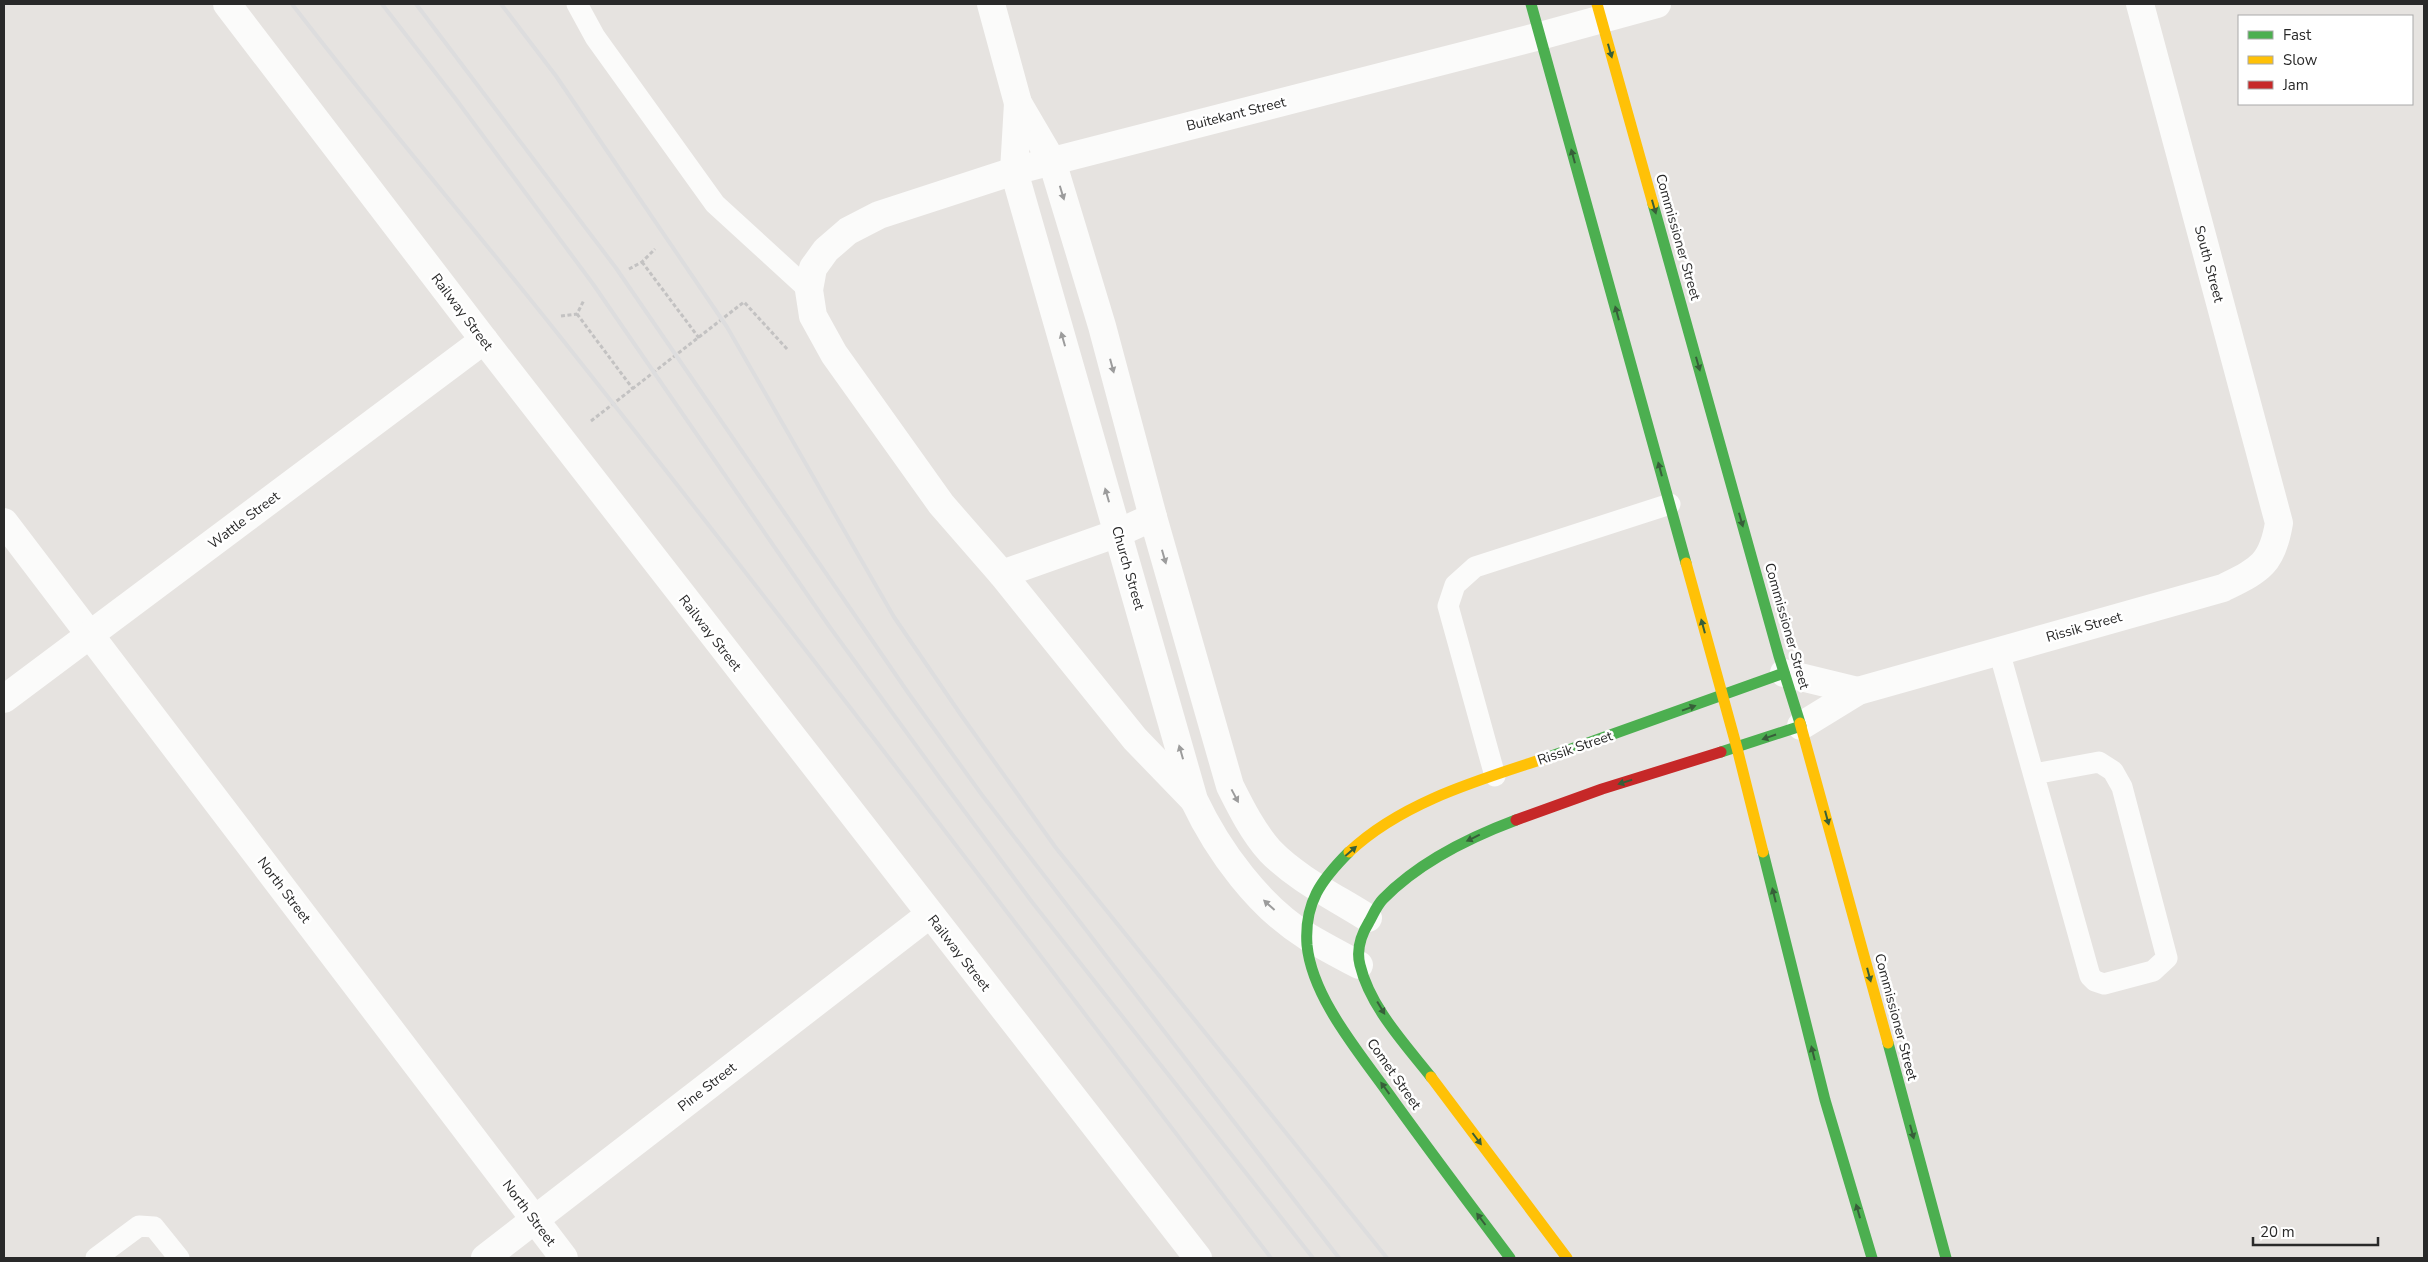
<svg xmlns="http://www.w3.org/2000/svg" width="2428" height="1262" font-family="'Nunito Sans',sans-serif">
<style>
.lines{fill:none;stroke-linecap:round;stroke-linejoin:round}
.path{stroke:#c3c2c2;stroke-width:3;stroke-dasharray:4 2.5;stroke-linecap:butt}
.lane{stroke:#fbfbfa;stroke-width:21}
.street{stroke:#fbfbfa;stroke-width:28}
.fast{stroke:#4caf50;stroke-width:11}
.slow{stroke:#ffc107;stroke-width:11}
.jam{stroke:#c62828;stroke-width:11}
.rail{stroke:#ddddde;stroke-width:4}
.oneway{fill:#375f39}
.oneway2{fill:#9c9c9c}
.labels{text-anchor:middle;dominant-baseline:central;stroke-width:5;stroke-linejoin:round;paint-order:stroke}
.street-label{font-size:14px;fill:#292929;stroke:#fff}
</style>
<rect width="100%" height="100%" fill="#e6e3e0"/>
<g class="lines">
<!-- path -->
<g class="path">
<polyline points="642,262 699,338"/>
<polyline points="629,269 642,262 655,249"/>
<polyline points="577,314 633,389"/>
<polyline points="561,316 577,314 584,300"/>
<polyline points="591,421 744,302 788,350"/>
</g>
<!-- lane -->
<g class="lane">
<polyline points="577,4 595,37 715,204 809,290"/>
<polyline points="1999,651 2090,976 2095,981 2104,984 2153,971 2167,958 2122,787 2113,771 2099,762 2034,774"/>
<polyline points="1495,776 1448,606 1455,585 1475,567 1670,504"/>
<polyline points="96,1258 139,1226 154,1227 179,1258"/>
</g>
<!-- street -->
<g class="street">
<polyline points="227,4 484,340 1198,1258"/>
<path d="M991,4L1018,103L1052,161L1102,326L1153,517L1230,786C1241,808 1253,832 1270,851C1297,879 1335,897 1368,918"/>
<path d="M1018,103L1014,171L1194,800C1218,851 1259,907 1308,937C1325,947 1342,956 1359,965"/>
<polyline points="1153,517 1118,533 1002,574 941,504 834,354 813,316 809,290 813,268 826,250 848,231 879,215 1014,171 1540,36 1657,4"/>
<polyline points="4,522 564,1258"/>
<polyline points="1002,574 1135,739 1193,799"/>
<polyline points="1784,673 1858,691"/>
<polyline points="4,699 484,340"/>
<path d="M1801,726L1858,691L2223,588C2259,570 2272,565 2279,523L2140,4"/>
<polyline points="485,1258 929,915"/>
</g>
<!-- fast -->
<g class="fast">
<polyline points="1531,4 1686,563"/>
<polyline points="1653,204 1779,656 1800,723"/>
<polyline points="1721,752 1801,726"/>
<polyline points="1546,758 1784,673"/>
<path d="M1349,852C1321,880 1304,903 1307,945C1312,997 1358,1051 1388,1093C1428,1149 1469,1203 1510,1258"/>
<polyline points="1763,852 1825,1100 1872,1258"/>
<polyline points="1888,1043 1946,1258"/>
<path d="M1431,1077C1405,1044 1370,1007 1360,965C1356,950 1361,935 1369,922C1373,915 1377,905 1383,899C1419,862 1468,838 1516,820"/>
</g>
<!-- slow -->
<g class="slow">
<polyline points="1597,4 1653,204"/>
<polyline points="1686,563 1737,748 1763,852"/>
<polyline points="1800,723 1888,1043"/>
<path d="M1349,852C1402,802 1479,780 1546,758"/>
<polyline points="1431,1077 1567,1258"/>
</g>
<!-- jam -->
<polyline class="jam" points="1516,820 1602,789 1721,752"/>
<!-- rail -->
<g class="rail">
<path d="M292,4C378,116 470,223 558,334C800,638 1035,949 1271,1258"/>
<polyline points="382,4 455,98 593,284 829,626 939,777 1032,902 1313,1258"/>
<polyline points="416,4 616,268 909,694 982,795 1339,1258"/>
<polyline points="501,4 556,76 727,327 894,617 961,715 1056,848 1387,1258"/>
</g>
</g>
<!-- one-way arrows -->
<defs><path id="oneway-solid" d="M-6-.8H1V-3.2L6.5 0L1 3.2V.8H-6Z" transform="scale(1.25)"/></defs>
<g class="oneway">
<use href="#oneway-solid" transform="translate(1610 51) rotate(74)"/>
<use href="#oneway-solid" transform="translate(1573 156) rotate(-105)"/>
<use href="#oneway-solid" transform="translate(1654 207) rotate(74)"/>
<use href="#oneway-solid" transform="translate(1617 313) rotate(-105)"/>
<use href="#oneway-solid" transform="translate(1698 364) rotate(74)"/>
<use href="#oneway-solid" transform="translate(1660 469) rotate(-105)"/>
<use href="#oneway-solid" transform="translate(1741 520) rotate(74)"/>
<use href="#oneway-solid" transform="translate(1703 626) rotate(-105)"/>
<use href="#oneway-solid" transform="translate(1689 708) rotate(-20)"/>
<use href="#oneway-solid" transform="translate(1769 737) rotate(161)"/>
<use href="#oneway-solid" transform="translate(1625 782) rotate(163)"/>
<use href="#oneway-solid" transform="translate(1827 818) rotate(75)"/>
<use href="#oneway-solid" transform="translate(1473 838) rotate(154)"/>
<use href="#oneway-solid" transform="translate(1351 851) rotate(-41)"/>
<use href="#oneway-solid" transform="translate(1774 895) rotate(-104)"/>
<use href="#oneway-solid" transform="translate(1869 975) rotate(75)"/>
<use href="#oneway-solid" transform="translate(1381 1008) rotate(59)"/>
<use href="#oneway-solid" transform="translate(1813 1053) rotate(-104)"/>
<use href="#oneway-solid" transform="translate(1385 1088) rotate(-126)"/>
<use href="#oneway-solid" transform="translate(1912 1132) rotate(75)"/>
<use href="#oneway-solid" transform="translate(1477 1139) rotate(53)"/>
<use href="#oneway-solid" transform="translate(1858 1211) rotate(-106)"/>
<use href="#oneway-solid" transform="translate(1481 1219) rotate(-127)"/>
</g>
<g class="oneway2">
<use href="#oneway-solid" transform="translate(1062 193) rotate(73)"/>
<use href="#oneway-solid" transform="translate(1063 339) rotate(-106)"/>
<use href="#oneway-solid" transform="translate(1112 366) rotate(75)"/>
<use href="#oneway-solid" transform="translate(1107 495) rotate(-106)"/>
<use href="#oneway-solid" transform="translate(1164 557) rotate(74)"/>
<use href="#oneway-solid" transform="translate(1181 752) rotate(-106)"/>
<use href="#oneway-solid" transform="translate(1235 796) rotate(62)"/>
<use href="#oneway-solid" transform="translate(1269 905) rotate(-138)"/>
</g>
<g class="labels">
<!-- street labels -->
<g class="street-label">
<text transform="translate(1236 114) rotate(-14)">Buitekant Street</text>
<text transform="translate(1678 237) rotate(74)">Commissioner Street</text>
<text transform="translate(2209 264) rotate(75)">South Street</text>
<text transform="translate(462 312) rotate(53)">Railway Street</text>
<text transform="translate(244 520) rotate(-37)">Wattle Street</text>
<text transform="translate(1128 568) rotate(74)">Church Street</text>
<text transform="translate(1787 626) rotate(74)">Commissioner Street</text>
<text transform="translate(2084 627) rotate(-16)">Rissik Street</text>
<text transform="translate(710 633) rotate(52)">Railway Street</text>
<text transform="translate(1575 748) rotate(-19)">Rissik Street</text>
<text transform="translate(284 890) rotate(53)">North Street</text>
<text transform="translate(959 953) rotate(52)">Railway Street</text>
<text transform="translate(1896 1017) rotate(75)">Commissioner Street</text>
<text transform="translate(1394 1074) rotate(55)">Comet Street</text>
<text transform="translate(707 1087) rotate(-38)">Pine Street</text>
<text transform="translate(529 1213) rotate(53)">North Street</text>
</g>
</g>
<!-- border -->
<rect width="2428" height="1262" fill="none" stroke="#292929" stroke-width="10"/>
<!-- legend -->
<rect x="2238" y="15" width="175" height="90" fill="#ffffff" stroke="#a9a9a9"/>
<rect x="2248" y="31" width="25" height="8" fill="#4caf50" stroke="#a9a9a9"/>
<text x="2283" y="40" font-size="15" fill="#292929">Fast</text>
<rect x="2248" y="56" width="25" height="8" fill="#ffc107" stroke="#a9a9a9"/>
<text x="2283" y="65" font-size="15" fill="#292929">Slow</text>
<rect x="2248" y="81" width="25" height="8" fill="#c62828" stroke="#a9a9a9"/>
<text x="2283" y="90" font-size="15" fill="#292929">Jam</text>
<!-- scale -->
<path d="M2253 1237v8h125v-8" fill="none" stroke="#292929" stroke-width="2.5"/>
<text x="2260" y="1237" font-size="15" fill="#292929" stroke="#ffffff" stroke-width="4" paint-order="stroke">20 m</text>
</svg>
